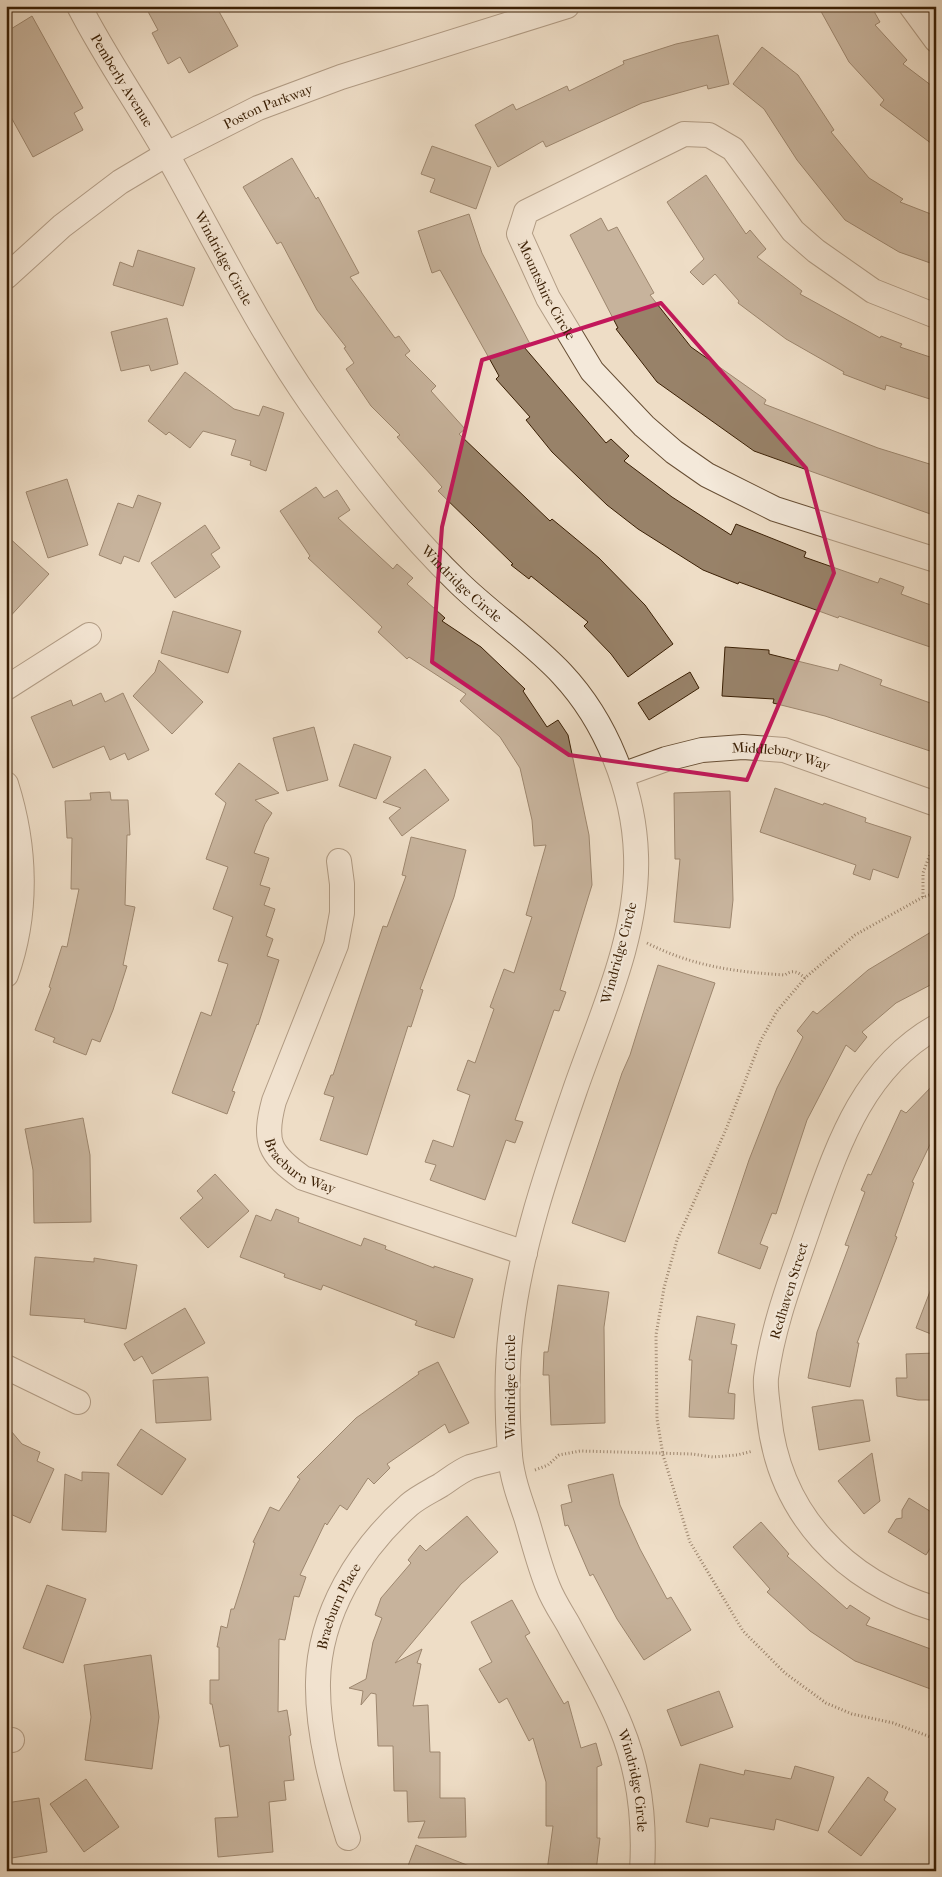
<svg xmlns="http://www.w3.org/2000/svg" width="942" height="1877" font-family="'IM FELL French Canon',serif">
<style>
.building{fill:#988269;stroke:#3a1f04}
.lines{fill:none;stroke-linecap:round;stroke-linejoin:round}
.minor-casing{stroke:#674e34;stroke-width:26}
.path{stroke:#3a1f04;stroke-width:3;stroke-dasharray:1 2.5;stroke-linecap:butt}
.minor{stroke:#f4e9da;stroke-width:24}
.marked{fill:none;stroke:#c2185b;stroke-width:4;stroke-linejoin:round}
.labels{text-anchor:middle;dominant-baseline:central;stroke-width:4.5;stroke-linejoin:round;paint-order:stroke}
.street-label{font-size:14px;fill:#3a1f04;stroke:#f4e9da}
</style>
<rect width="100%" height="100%" fill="#eeddc6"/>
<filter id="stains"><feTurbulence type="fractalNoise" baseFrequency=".004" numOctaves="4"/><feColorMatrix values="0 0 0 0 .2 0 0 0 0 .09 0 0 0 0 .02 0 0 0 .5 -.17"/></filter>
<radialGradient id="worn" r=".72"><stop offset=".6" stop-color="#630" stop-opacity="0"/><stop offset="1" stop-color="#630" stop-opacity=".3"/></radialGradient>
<!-- building -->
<g class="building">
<polygon points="145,6 216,6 238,46 189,73 180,57 168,64 152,33 158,30"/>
<polygon points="818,6 871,6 880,22 875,25 907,60 903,64 936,89 936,147 880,105 884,100 849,62"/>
<polygon points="32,16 83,108 74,113 83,130 33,157 6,108 6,32"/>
<polygon points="718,35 729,84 708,89 707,85 642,103 546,147 543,141 498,167 475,125 513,104 516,110 567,86 569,91 624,64 623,61 676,44"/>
<polygon points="762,47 798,75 834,130 831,132 869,178 903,199 900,202 936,216 936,265 899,252 845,220 797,160 764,109 733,84"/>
<polygon points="432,146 491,167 476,209 430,192 435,179 421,174"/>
<polygon points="292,158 316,199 318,197 359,273 350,277 395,338 399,336 410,351 405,355 436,386 431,391 465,429 459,434 550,521 552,519 599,558 645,605 673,644 628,677 611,654 584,626 588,622 531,576 529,579 511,565 513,564 438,491 442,487 397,437 400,435 371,406 346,369 354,363 344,348 346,347 317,310 281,242 277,244 243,187"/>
<polygon points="706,175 746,234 750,230 766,249 757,257 802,291 800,294 880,338 881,336 902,344 900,347 936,359 936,401 886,385 885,390 843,374 844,372 786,339 738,303 739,301 715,274 703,285 690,272 704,259 667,202"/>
<polygon points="469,214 482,253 530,344 524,347 606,443 611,439 629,456 624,461 672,497 731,535 736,524 806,552 804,557 878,583 880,578 904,587 901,594 936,607 936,649 839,616 838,618 739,582 738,584 703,570 638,529 607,505 552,452 526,420 530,417 496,379 499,376 440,270 432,273 418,231"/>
<polygon points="601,218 608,231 617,227 654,293 650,295 691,347 766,400 764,404 878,448 936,466 936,516 754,451 657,382 616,329 618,328 570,235"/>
<polygon points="138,250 195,268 183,306 113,285 120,262 133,267"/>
<polygon points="167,318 178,364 151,371 149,365 121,371 111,332"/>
<polygon points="185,372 234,409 259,416 263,406 284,413 266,471 250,465 251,461 231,455 236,440 203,431 190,448 169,432 166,435 148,421"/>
<polygon points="67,479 88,545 48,558 26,492"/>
<polygon points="316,487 324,498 337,490 350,510 338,518 393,569 397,564 413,578 407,584 445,618 442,621 481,647 525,689 523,691 547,727 558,720 568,735 589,835 592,885 560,990 566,992 559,1011 554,1010 515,1120 523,1122 515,1143 506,1140 485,1200 430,1180 436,1165 425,1162 433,1140 453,1147 470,1095 457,1090 468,1060 475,1063 494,1009 490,1007 504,969 514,973 532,917 526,915 546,845 534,846 532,820 520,768 500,737 460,701 466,694 409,657 407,659 378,632 382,627 308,558 310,556 280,511"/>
<polygon points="138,495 161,503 139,562 124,556 121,564 99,555 118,503 133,508"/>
<polygon points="205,525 220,548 211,554 220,567 175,598 151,563"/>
<polygon points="6,535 49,574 6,621"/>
<polygon points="173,611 241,631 228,673 161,653"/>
<polygon points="725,647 769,650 769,654 838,671 840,664 882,680 880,685 936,705 936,753 825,716 773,703 774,699 722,696"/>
<polygon points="159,660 203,702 172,734 133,696 155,672"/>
<polygon points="690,672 699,688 649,720 638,703"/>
<polygon points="101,693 105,702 123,693 149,750 128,760 125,753 110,760 104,746 53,768 31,717 71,700 73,706"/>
<polygon points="314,727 328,780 287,791 273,738"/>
<polygon points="354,744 391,757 376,799 339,786"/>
<polygon points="239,763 279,793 255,800 272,813 265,824 254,853 269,858 260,885 270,888 264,905 275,909 266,936 273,939 267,956 279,960 258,1025 257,1024 232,1091 235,1092 227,1114 172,1093 201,1012 211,1016 228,964 218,961 233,917 213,909 228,867 206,859 226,803 215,794"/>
<polygon points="425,769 449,800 402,836 389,818 401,808 383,802"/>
<polygon points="775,788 823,805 824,803 866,818 865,822 911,837 898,878 873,869 870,880 853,874 856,865 760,832"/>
<polygon points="730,791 733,900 730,928 674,922 680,859 675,859 674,793"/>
<polygon points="110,792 111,800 128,800 130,835 127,835 125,905 135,907 123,965 127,966 113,1010 100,1042 92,1039 86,1055 53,1042 55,1038 35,1030 51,988 49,987 62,946 67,947 79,889 71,889 72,838 67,838 65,801 91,800 90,793"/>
<polygon points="411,837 466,850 454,897 420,989 423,990 411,1027 408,1026 367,1155 320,1140 334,1097 324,1094 331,1075 333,1075 383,926 387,927 406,876 402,875"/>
<polygon points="936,929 936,982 896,1003 862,1032 867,1037 855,1052 846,1045 807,1120 776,1214 772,1213 760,1244 768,1247 760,1269 718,1253 749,1160 777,1088 803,1037 797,1031 813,1011 817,1014 868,970"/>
<polygon points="658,965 715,983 625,1242 572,1223 622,1073 630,1055"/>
<polygon points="936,1082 936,1132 912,1182 914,1183 895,1236 897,1237 857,1343 859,1343 850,1387 808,1378 817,1332 849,1246 845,1245 865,1192 861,1190 868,1174 871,1175 901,1110 906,1113"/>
<polygon points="83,1118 90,1155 91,1222 34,1223 33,1170 25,1129"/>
<polygon points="215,1174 249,1211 208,1248 180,1218 203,1198 197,1191"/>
<polygon points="276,1209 299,1218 298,1222 361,1246 364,1238 386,1246 385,1249 434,1268 434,1266 473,1279 454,1338 415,1325 417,1321 323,1285 321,1290 284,1277 285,1274 240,1257 256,1215 271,1221"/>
<polygon points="35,1257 94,1262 94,1258 137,1265 126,1329 84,1322 85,1319 30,1315"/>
<polygon points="934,1281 936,1281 936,1336 916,1328"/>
<polygon points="558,1285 609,1292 604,1327 605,1423 551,1425 549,1375 543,1375 544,1352 548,1352"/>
<polygon points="185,1308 205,1343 152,1374 142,1356 134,1361 124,1344"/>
<polygon points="697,1316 735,1324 731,1344 737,1345 728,1393 735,1394 734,1419 689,1417 692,1360 689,1360"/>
<polygon points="936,1353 936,1400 918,1400 897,1396 896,1378 907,1378 906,1354"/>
<polygon points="438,1362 469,1423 449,1433 445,1424 387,1464 390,1468 374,1484 368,1478 347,1510 340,1505 327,1525 325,1523 300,1575 306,1577 299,1597 294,1596 285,1640 279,1639 278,1712 287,1710 291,1735 289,1736 294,1780 284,1781 286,1800 269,1802 273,1852 218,1857 215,1818 238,1817 229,1745 220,1747 212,1704 210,1704 210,1680 219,1680 219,1647 217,1647 221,1626 227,1628 231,1609 234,1609 255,1543 253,1542 270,1507 279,1511 300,1479 297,1477 356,1418 419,1374 418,1372"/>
<polygon points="208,1377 211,1420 156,1423 153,1380"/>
<polygon points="855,1400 863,1400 870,1441 819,1450 812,1407"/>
<polygon points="6,1425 22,1444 40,1452 37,1461 54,1469 30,1523 6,1512"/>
<polygon points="141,1429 186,1459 162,1495 117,1465"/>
<polygon points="872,1453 880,1501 864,1514 838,1481"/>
<polygon points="82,1472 109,1473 106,1532 62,1530 65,1474 82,1481"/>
<polygon points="613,1474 620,1505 640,1549 667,1599 671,1597 691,1630 644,1660 617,1619 593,1574 590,1576 568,1525 565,1526 561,1505 572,1502 568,1485"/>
<polygon points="909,1498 936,1515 936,1539 926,1555 888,1532 896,1519 902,1518 902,1510"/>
<polygon points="467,1516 498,1552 461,1584 395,1663 422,1649 417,1663 421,1664 413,1706 428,1705 430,1752 440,1752 440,1798 465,1798 466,1837 418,1838 425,1821 408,1822 407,1791 394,1791 393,1746 378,1746 376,1694 371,1693 361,1705 363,1691 349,1688 366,1679 373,1642 382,1618 375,1615 381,1598 411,1563 408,1560 420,1545 426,1551"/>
<polygon points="761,1522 789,1554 787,1556 847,1609 850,1605 870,1618 866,1625 936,1651 936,1691 855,1661 810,1631 767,1592 770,1589 733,1547"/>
<polygon points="47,1585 86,1599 63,1663 23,1648"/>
<polygon points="512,1600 530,1633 525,1636 564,1704 568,1701 581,1748 596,1743 602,1765 597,1767 597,1838 600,1838 596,1871 547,1871 553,1826 546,1826 546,1782 533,1738 529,1741 507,1698 499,1703 479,1669 492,1662 471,1622"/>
<polygon points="151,1655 159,1717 152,1769 85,1760 91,1717 84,1665"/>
<polygon points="719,1691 733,1727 681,1746 667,1710"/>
<polygon points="700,1764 744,1775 745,1770 791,1779 795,1766 834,1777 818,1831 776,1819 774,1830 710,1818 708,1827 686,1822"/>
<polygon points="868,1777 888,1792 884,1800 896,1809 861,1856 828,1832"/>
<polygon points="86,1779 119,1827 84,1852 50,1804"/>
<polygon points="39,1798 47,1852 6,1859 6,1803"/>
<polygon points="416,1845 477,1869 477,1871 406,1871"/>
</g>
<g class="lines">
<defs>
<g id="minor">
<path id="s1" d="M79,6C106,59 141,108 170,160C216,242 258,328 312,405C356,468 404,530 459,583C492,615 531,641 562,674C606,721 634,790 636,855C639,934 602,1013 576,1087C549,1165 520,1248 511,1330C506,1371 507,1415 510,1456C512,1477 519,1497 526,1517C533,1540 539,1565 548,1587C553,1600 561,1612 568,1624C586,1658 607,1691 621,1727C640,1773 645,1822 642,1871"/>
<polyline points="911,6 936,40"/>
<path id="s2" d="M6,277L62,226L120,182L167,154L258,108L341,77L567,6"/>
<path id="s3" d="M936,316L873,291L816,251L793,231L733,149L709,135L684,134L526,212L519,234L548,298L592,371L644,426L674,452L707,475L775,509L936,560"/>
<polyline points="6,688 89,635"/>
<path id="s4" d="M622,775L666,759L702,750L743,747L784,750L936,804"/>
<path d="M6,784C26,847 28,913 6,975"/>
<path id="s5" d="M339,861L342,884V913L336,945L274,1101C263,1142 269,1154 303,1178L525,1253"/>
<path d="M936,1027C864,1068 839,1142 813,1215C795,1269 773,1322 766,1378C765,1390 768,1404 769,1416C779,1514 844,1581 936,1609"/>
<polyline points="6,1367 78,1402"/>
<polyline points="6,1740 12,1740"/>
<path id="s6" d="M348,1838C333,1789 317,1734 318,1682C319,1614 359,1549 409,1505C418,1497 431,1491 441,1485C450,1479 460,1471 470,1467C483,1463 497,1460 510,1456"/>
</g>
</defs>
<!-- minor casing -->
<use href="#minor" class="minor-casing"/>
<!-- path -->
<g class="path">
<polyline points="936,893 923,897 855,935 805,978 777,1011 761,1040 727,1127 677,1240 664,1288 656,1335 657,1419 663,1455 690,1542 743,1631 785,1673 826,1703 852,1714 893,1723 936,1739"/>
<polyline points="923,897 923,873 936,838"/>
<path d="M647,943C692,966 735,972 785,975C793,969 798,972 805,978"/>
<polyline points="535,1470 548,1465 559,1455 580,1451 692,1454 713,1457 737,1455 753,1451"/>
</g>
<!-- minor -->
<use href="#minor" class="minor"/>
</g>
<!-- marked area -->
<path d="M0 0H942V1877H0ZM661,303L806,468L834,573L747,780L569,755L432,662L442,527L482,360Z" fill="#eeddc6" fill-opacity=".55" fill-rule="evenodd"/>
<path class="marked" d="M661,303L806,468L834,573L747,780L569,755L432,662L442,527L482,360Z"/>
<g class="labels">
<!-- street labels -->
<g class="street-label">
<text stroke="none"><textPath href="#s1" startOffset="86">Pemberly Avenue</textPath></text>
<text stroke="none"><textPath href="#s2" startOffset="315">Poston Parkway</textPath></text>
<text stroke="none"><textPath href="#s1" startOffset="291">Windridge Circle</textPath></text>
<text stroke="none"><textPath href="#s3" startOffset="584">Mountshire Circle</textPath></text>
<text stroke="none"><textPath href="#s1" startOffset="696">Windridge Circle</textPath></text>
<text stroke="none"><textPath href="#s4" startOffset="164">Middlebury Way</textPath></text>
<text transform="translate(619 953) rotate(-75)">Windridge Circle</text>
<text stroke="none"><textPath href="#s5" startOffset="334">Braeburn Way</textPath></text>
<text transform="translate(789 1291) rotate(-73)">Redhaven Street</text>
<text transform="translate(510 1387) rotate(-90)">Windridge Circle</text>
<text stroke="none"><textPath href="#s6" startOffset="239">Braeburn Place</textPath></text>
<text stroke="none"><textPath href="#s1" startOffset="2000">Windridge Circle</textPath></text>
</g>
</g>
<!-- margin -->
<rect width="942" height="1877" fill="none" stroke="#eeddc6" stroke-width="25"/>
<rect x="8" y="8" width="927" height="1862" fill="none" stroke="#3a1f04" stroke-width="2.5"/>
<rect x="12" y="12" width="917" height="1852" fill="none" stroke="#3a1f04"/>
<rect width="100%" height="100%" filter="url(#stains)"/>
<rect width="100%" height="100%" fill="url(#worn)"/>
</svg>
